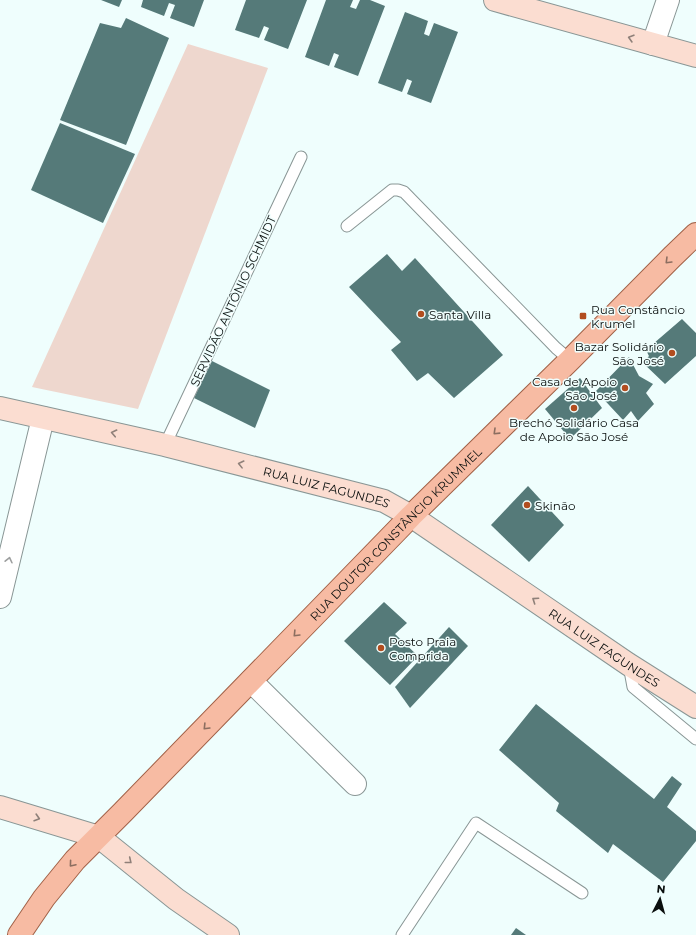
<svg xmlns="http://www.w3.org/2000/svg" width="696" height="935" font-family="Montserrat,sans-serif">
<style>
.green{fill:#eed7ce}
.building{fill:#557a79}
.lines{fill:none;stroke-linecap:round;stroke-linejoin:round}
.lane-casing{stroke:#899695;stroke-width:13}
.street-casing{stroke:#899695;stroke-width:24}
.secondary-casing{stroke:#899695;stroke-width:24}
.primary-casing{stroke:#a16147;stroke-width:24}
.lane{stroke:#fff;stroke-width:11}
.street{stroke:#fff;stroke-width:22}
.secondary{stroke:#fbddd1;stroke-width:22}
.primary{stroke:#f7bba3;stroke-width:22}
.oneway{stroke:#8f8079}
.oneway2{stroke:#8c6e60}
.oneway3{stroke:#9d9f9f}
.poi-dot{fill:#b24d1f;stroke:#effefd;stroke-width:1.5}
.labels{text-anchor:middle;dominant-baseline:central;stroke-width:3;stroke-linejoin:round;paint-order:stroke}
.street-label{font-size:12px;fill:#0a0f0e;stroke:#effefd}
.poi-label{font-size:12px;fill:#0a0f0e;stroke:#effefd;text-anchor:start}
</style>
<rect width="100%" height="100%" fill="#effefd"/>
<!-- green -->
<polygon class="green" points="188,44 268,68 138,409 32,387"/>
<!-- building -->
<g class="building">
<polygon points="101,0 122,0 119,7"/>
<polygon points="143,0 204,0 194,27 170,18 175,5 169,3 164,16 141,7"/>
<polygon points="246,0 307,0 288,49 264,40 269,28 264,26 259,38 235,30"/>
<polygon points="326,0 353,0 350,7 356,9 360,0 370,0 385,6 358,76 334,67 339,55 334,53 329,66 305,57"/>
<polygon points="405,12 428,21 424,34 429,36 434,23 458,32 431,103 407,94 412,81 407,79 402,92 378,83"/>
<polygon points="126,18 169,38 126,145 60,120 100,23 121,28"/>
<polygon points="60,123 135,154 103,223 31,190"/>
<polygon points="387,254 402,271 415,258 503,355 454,398 428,373 417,381 391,350 401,342 349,287"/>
<polygon points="682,319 696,333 696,356 665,384 643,363 649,356 646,350"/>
<polygon points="629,357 639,376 653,384 646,393 654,404 638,421 631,411 623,420 596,391"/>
<polygon points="212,361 270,390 255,428 194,398"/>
<polygon points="580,378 602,408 570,439 545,409"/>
<polygon points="528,486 564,525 529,562 491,525"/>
<polygon points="384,602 407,623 395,634 418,656 390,685 344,641"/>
<polygon points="449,627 468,646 410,708 395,687"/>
<polygon points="536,704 654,799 672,776 682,784 667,807 696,831 696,841 663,882 613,844 608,853 556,811 559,803 499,750"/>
<polygon points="516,928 526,935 511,935"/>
</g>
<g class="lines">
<defs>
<g id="lane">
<polyline points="347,226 392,190 398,190 404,192 556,348 570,360"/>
<polyline points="165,445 301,157"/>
<polyline points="629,665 633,687 696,739"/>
<polyline points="402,935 476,823 582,893"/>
</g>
<g id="street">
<polyline points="653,44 668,0"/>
<polyline points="0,597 43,418"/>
<polyline points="251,681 355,784"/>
</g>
<g id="secondary">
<polyline points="495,0 696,56"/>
<path id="s1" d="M0,408L165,445L384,501L411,516L628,664L696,707"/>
<polyline points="0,807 99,837 176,899 228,935"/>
</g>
<g id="primary">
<path id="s2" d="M19,935L44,898L75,860L123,812L411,516L570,360L672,257L696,234"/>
</g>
</defs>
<!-- lane casing -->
<use href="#lane" class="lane-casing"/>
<!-- street casing -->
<use href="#street" class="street-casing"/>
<!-- secondary casing -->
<use href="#secondary" class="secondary-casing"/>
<!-- primary casing -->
<use href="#primary" class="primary-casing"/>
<!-- lane -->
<use href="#lane" class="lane"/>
<!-- street -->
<use href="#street" class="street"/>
<!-- secondary -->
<use href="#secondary" class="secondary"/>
<!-- primary -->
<use href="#primary" class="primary"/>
</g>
<!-- one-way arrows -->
<defs><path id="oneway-chevron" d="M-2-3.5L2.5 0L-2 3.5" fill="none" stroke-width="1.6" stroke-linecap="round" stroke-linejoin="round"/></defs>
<g class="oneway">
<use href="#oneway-chevron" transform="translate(631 38) rotate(-164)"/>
<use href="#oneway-chevron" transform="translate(114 433) rotate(-168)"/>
<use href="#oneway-chevron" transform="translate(241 464) rotate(-166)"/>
<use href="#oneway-chevron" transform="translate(535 600) rotate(-146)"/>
<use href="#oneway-chevron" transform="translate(37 818) rotate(17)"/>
<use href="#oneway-chevron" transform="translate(129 861) rotate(39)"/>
</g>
<g class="oneway2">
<use href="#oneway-chevron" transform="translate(668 261) rotate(135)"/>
<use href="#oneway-chevron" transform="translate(496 432) rotate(136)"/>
<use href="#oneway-chevron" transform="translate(296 634) rotate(134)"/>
<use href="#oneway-chevron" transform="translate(206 727) rotate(134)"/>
<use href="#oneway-chevron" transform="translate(72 864) rotate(130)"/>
</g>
<use class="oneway3" href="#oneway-chevron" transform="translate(9 560) rotate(-77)"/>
<!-- markers -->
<g class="poi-dot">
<circle cx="421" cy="314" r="4"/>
<rect x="579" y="312" width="8" height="8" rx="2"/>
<circle cx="672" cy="353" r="4"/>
<circle cx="625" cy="388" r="4"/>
<circle cx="574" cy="408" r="4"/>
<circle cx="527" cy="505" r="4"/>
<circle cx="381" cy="648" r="4"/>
</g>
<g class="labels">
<!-- street labels -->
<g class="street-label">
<text transform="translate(233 301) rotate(-65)">SERVIDÃO ANTÔNIO SCHMIDT</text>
<text stroke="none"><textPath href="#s1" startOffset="336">RUA LUIZ FAGUNDES</textPath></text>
<text stroke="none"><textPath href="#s2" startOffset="551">RUA DOUTOR CONSTÂNCIO KRUMMEL</textPath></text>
<text stroke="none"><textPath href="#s1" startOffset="660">RUA LUIZ FAGUNDES</textPath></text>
</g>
<!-- poi labels -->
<g class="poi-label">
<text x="591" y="309">Rua Constâncio<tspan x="591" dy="14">Krumel</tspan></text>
<text x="429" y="314">Santa Villa</text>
<text x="664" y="346" text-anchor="end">Bazar Solidário<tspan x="664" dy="14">São José</tspan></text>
<text x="617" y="381" text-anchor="end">Casa de Apoio<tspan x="617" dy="14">São José</tspan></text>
<text x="574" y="422" text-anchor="middle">Brechó Solidário Casa<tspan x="574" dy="14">de Apoio São José</tspan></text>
<text x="535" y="505">Skinão</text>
<text x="389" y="641">Posto Praia<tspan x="389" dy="14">Comprida</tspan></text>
</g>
</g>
<!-- north arrow -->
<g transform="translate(660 899) rotate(6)" stroke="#effefd" stroke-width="3" paint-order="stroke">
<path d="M0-3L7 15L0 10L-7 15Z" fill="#0a0f0e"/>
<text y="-6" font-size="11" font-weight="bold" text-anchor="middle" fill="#0a0f0e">N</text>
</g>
</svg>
